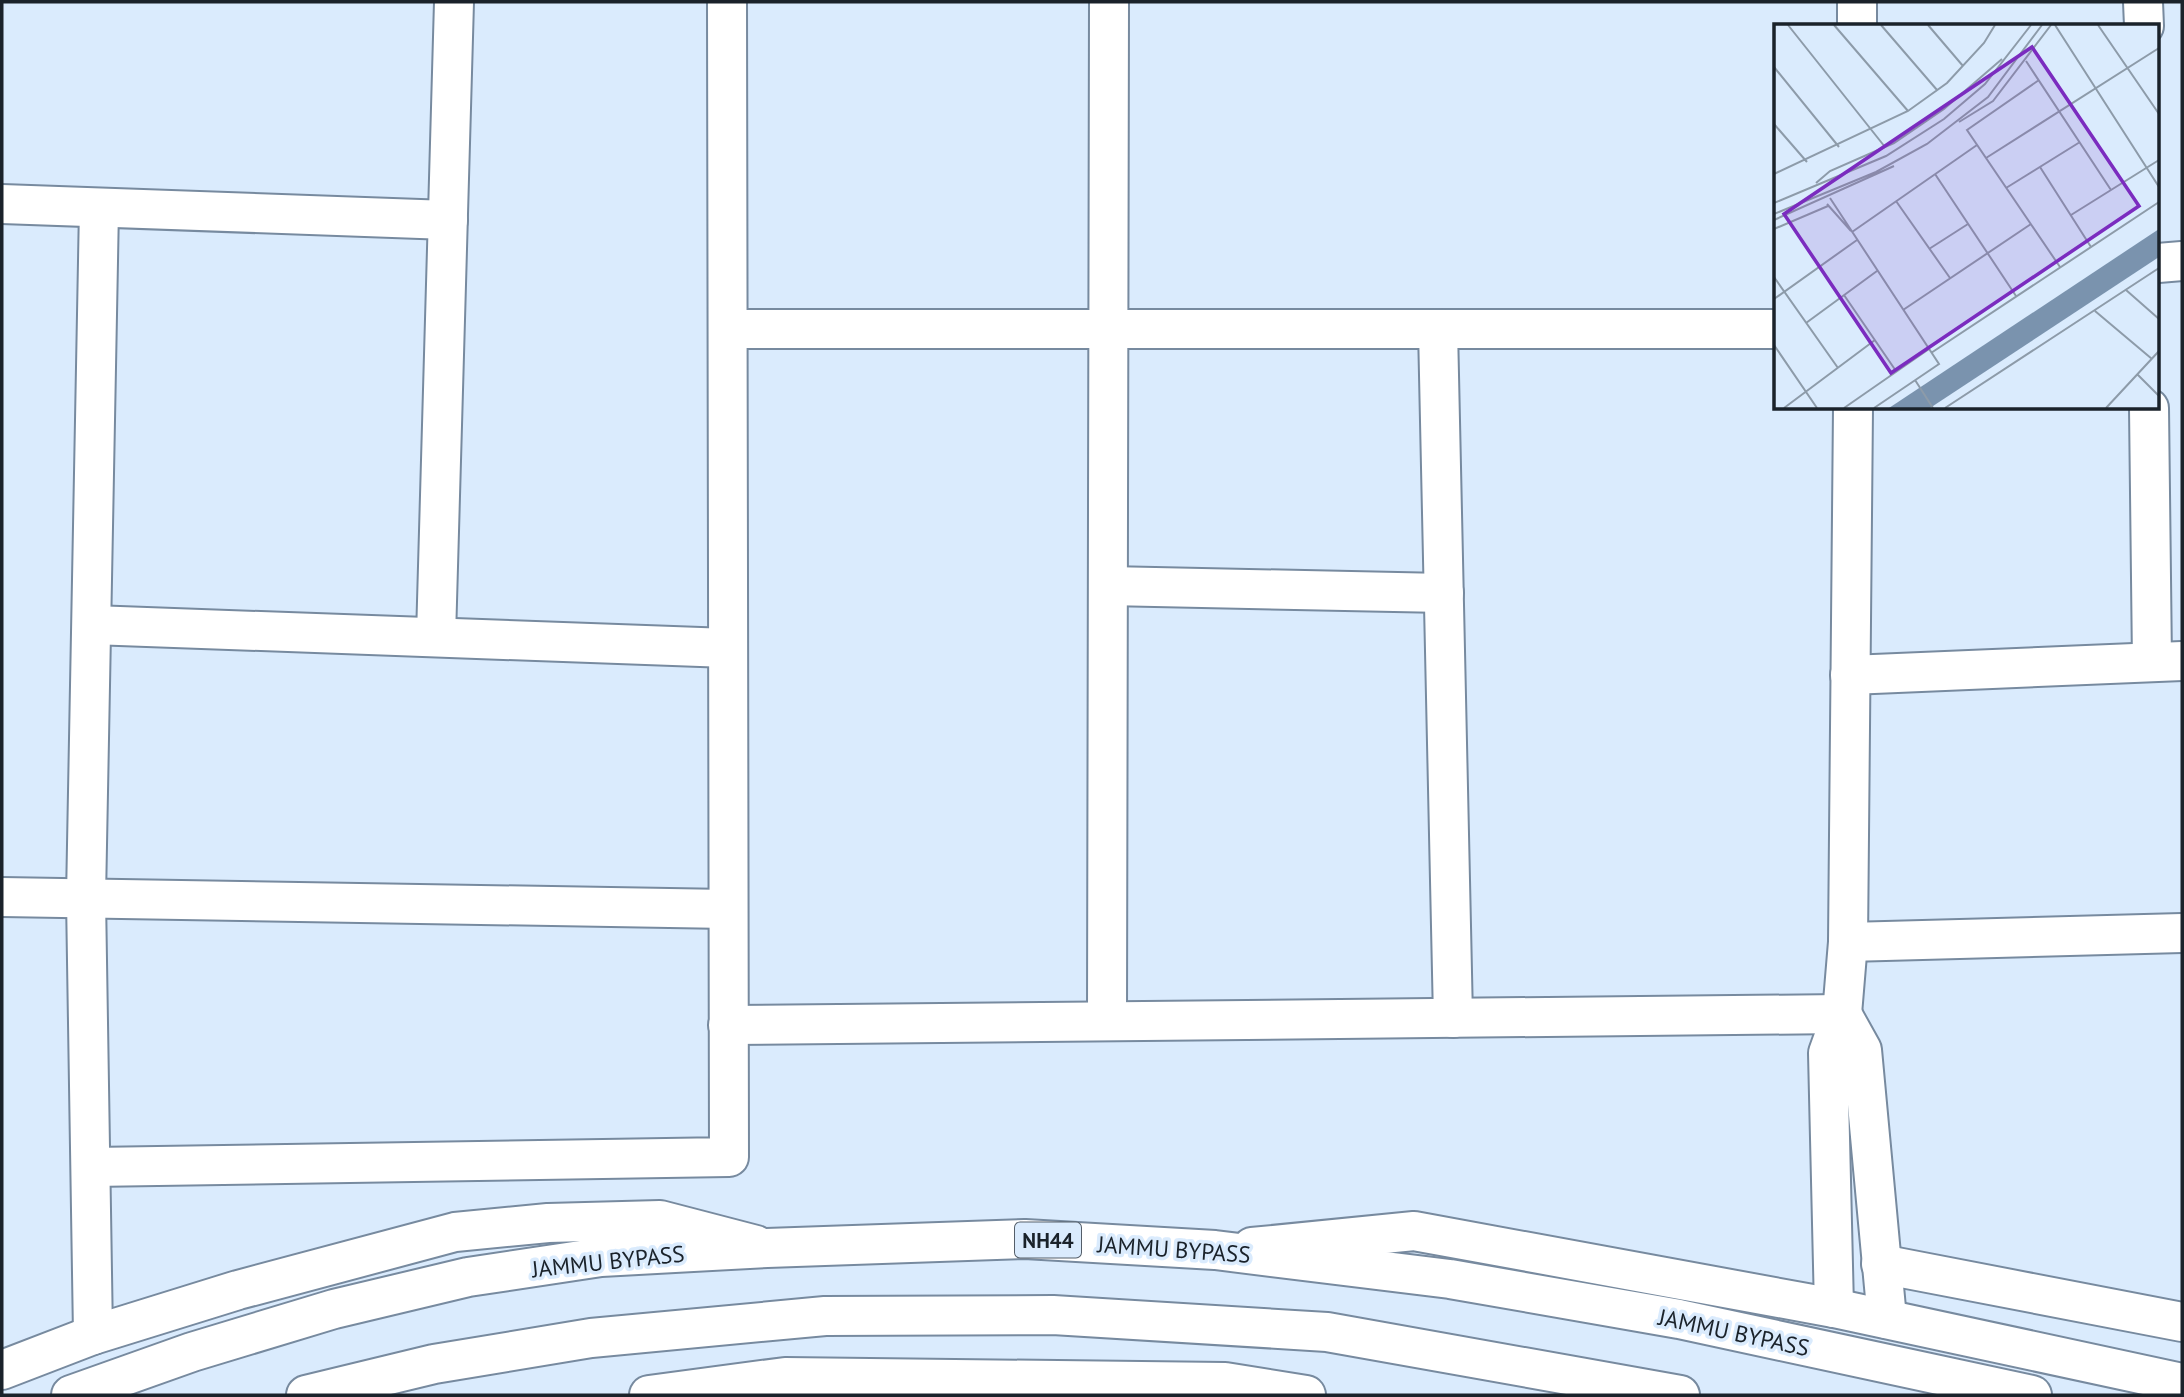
<svg xmlns="http://www.w3.org/2000/svg" width="2184" height="1397" font-family="'PT Sans',sans-serif">
<style>
.lines{fill:none;stroke-linecap:round;stroke-linejoin:round}
.minor-casing{stroke:#778a9f;stroke-width:42}
.highway-casing{stroke:#778a9f;stroke-width:42}
.minor{stroke:#fff;stroke-width:38}
.highway{stroke:#fff;stroke-width:38}
.labels{text-anchor:middle;dominant-baseline:central;stroke-width:7;stroke-linejoin:round;paint-order:stroke}
.shield{fill:#daebfd;stroke:#545e69;stroke-width:2}
.shield-label{font-size:21px;font-weight:bold;fill:#1a222a}
.street-label{font-size:23px;fill:#1a222a;stroke:#daebfd}
.inset-road{fill:none;stroke:#8d9ba9;stroke-width:2}
.view{fill:#7b2cbf;fill-opacity:0.15;stroke:#7b2cbf;stroke-width:3.5}
.inset-edge{fill:none;stroke:#1a222a;stroke-width:3.5}
</style>
<rect width="100%" height="100%" fill="#daebfd"/>
<g class="lines">
<defs>
<g id="minor">
<polyline points="2143,2 2144,26"/>
<polyline points="1857,26 1857,2"/>
<polyline points="2,204 448,220"/>
<polyline points="2158,263 2182,261"/>
<polyline points="728,329 1776,329"/>
<polyline points="1438,329 1453,1018"/>
<polyline points="2149,408 2152,662"/>
<polyline points="1108,586 1444,593"/>
<polyline points="92,625 728,648"/>
<polyline points="436,637 454,2"/>
<polyline points="1850,675 2182,661"/>
<polyline points="2,897 728,909"/>
<polyline points="1848,942 2182,933"/>
<polyline points="1842,1014 1862,1050 1887,1319"/>
<polyline points="1107,1021 1109,2"/>
<polyline points="728,1025 1842,1014"/>
<polyline points="92,1167 729,1157 727,2"/>
<polyline points="1252,1247 1414,1231 1834,1308 2182,1383"/>
<polyline points="1881,1264 2182,1322"/>
<polyline points="1834,1308 1828,1053 1842,1014 1848,942 1853,408"/>
<polyline points="93,1335 86,898 99,208"/>
<polyline points="2,1370 93,1335 238,1290 455,1232 548,1223 660,1220 756,1245"/>
<polyline points="649,1395 785,1377 1225,1382 1306,1395"/>
</g>
<g id="highway">
<polyline points="71,1395 192,1352 334,1309 468,1277 601,1257 767,1248 1025,1239 1215,1250 1450,1279 1679,1319 2032,1395"/>
<polyline points="306,1395 434,1364 591,1338 825,1316 1053,1315 1327,1332 1680,1395"/>
</g>
</defs>
<!-- minor casing -->
<use href="#minor" class="minor-casing"/>
<!-- highway casing -->
<use href="#highway" class="highway-casing"/>
<!-- minor -->
<use href="#minor" class="minor"/>
<!-- highway -->
<use href="#highway" class="highway"/>
</g>
<g class="labels">
<!-- shield labels -->
<rect class="shield" x="1015" y="1222.5" width="66" height="35" rx="5"/>
<g class="shield-label">
<text x="1048" y="1240">NH44</text>
</g>
<!-- street labels -->
<g class="street-label">
<text transform="translate(1174 1249) rotate(4)">JAMMU BYPASS</text>
<text transform="translate(608 1261) rotate(-6)">JAMMU BYPASS</text>
<text transform="translate(1734 1332) rotate(12)">JAMMU BYPASS</text>
</g>
</g>
<!-- overview -->
<g transform="translate(1774 24)">
<rect width="385" height="385" fill="#daebfd"/>
<path d="M385,205V233L156,384H115Z" fill="#7a93ae"/>
<path class="inset-road" d="M14,1L111,123M60,1L134,87M107,1L163,66M154,1L189,42M281,1L385,163M324,1L385,90M252,37L337,166M0,43L65,123M265,56L193,106L286,243M185,98L219,77L277,1M0,100L33,138M212,134L385,24M266,143L317,223M0,150L134,87L173,59L210,19L221,1M161,150L242,272M42,159L56,147L120,119L170,85L228,35M232,164L306,118M56,174L165,340L100,384M122,177L176,254M0,179L112,132L170,95L211,60L257,1M53,180L77,207M0,190L102,148L153,120L214,73L268,1M297,191L385,136M0,196L120,142M0,205L54,182M78,208L203,121M155,225L194,200M0,253L64,344M352,266L385,295M70,271L122,347M0,275L83,216M129,286L257,200M321,287L378,335M32,299L103,247M0,321L43,384M157,329L385,178M363,350L385,372M141,356L159,384M10,384L101,316M70,384L155,325M171,384L385,244M332,384L385,327"/>
<path class="view" d="M258,23L365,182L117,349L10,190Z"/>
<rect width="385" height="385" class="inset-edge"/>
</g>
<!-- border -->
<rect width="2184" height="1397" fill="none" stroke="#1a222a" stroke-width="7"/>
</svg>
